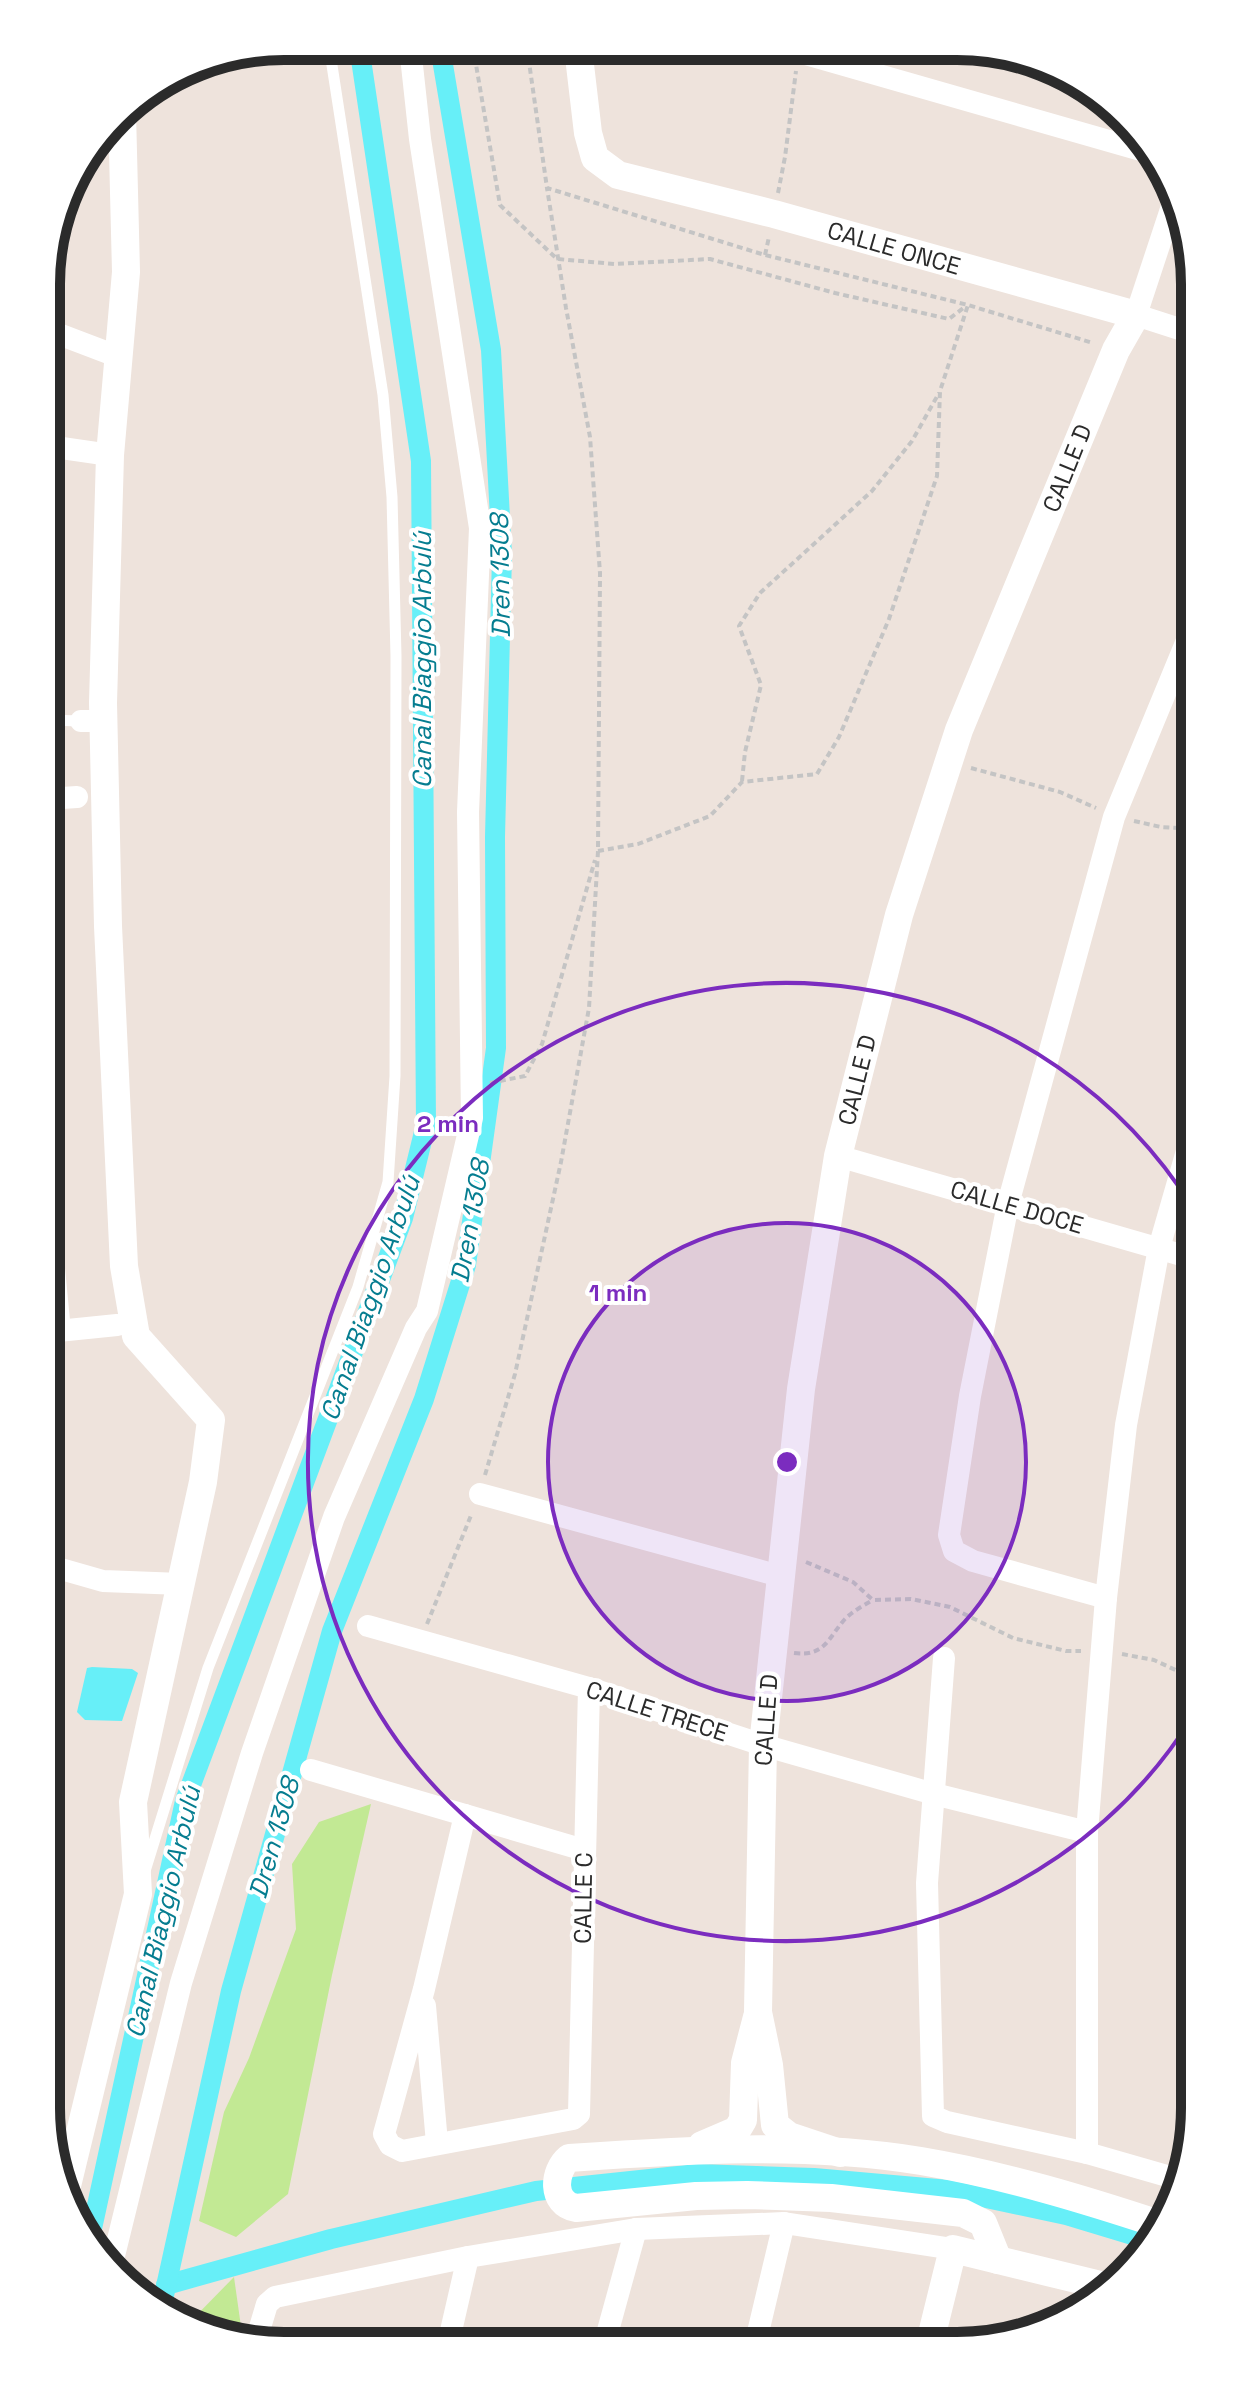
<svg xmlns="http://www.w3.org/2000/svg" width="1241" height="2392" font-family="'Space Grotesk',sans-serif">
<style>
.green{fill:#c2e994}
.water{fill:#67eff8}
.lines{fill:none;stroke-linecap:round;stroke-linejoin:round}
.canal{stroke:#67eff8;stroke-width:20}
.path{stroke:#c4c4c4;stroke-width:4;stroke-dasharray:6 4;stroke-linecap:butt}
.service{stroke:#fff;stroke-width:11}
.minor{stroke:#fff;stroke-width:22}
.tertiary{stroke:#fff;stroke-width:28}
.ring{fill:none;stroke:#7b2cbf;stroke-width:4}
.labels{text-anchor:middle;dominant-baseline:central;stroke-width:8;stroke-linejoin:round;paint-order:stroke}
.street-label{font-size:24px;fill:#2b2b2b;stroke:#fff}
.water-label{font-size:26px;font-style:italic;fill:#057d90;stroke:#fff}
.rim{fill:none;stroke:#2b2b2b;stroke-width:10}
.centre{fill:#7b2cbf;stroke:#fff;stroke-width:4}
.ring-label{font-size:24px;text-anchor:middle;font-weight:bold;fill:#7b2cbf;stroke:#fff;stroke-width:8;stroke-linejoin:round;paint-order:stroke}
</style>
<rect width="100%" height="100%" fill="#eee3dc"/>
<!-- green -->
<g class="green">
<polygon points="371,1804 332,1975 288,2194 236,2237 199,2221 224,2112 249,2058 296,1929 292,1864 319,1822"/>
<polygon points="234,2277 243,2341 188,2324"/>
</g>
<!-- water -->
<polygon class="water" points="92,1667 132,1669 138,1673 122,1721 85,1720 77,1712 87,1668"/>
<g class="lines">
<!-- canal -->
<g class="canal">
<polyline points="91,2233 185,1801 403,1218 426,1124 421,461 359,46"/>
<polyline points="166,2285 331,2239 536,2191 697,2174 814,2178 949,2190 1066,2215 1152,2241"/>
<polyline points="161,2309 231,1991 332,1631 424,1399 466,1265 496,1048 495,837 502,555 491,350 440,47"/>
</g>
<!-- path -->
<g class="path">
<polyline points="473,47 500,205 557,259 615,264 710,259 835,293 949,319 966,306"/>
<polyline points="527,48 547,188 765,255 968,305 1093,343"/>
<polyline points="778,193 785,157 796,71"/>
<polyline points="765,255 769,237"/>
<polyline points="971,768 1060,792 1096,808"/>
<polyline points="742,781 745,752 761,685 739,626 760,593 872,491 912,441 939,393"/>
<polyline points="1134,821 1161,827 1195,829"/>
<polyline points="598,851 638,844 710,816 742,782 817,774 839,737 889,619 937,476 940,391 968,305"/>
<polyline points="490,1083 525,1076 542,1044 595,860"/>
<polyline points="485,1475 515,1374 561,1162 589,1008 598,851 600,573 590,437 566,308 547,188"/>
<polyline points="806,1562 853,1582 873,1600 911,1599 950,1607 1013,1638 1066,1651 1081,1651"/>
<polyline points="427,1624 472,1513"/>
<path d="M794,1653C825,1657 828,1638 845,1619C853,1611 864,1605 873,1600"/>
<polyline points="1122,1654 1154,1660 1195,1679"/>
</g>
<!-- service -->
<g class="service">
<polyline points="47,720 81,721"/>
<polyline points="145,1871 208,1668 358,1287 388,1182 395,1076 396,656 392,497 383,395 329,46"/>
</g>
<!-- minor -->
<g class="minor">
<polyline points="788,49 1144,151"/>
<polyline points="1175,197 1136,315 1195,334"/>
<polyline points="48,330 119,357"/>
<polyline points="48,446 110,455"/>
<polyline points="81,721 104,721"/>
<polyline points="47,799 77,797"/>
<polyline points="838,1156 1195,1259"/>
<polyline points="47,1196 60,1331"/>
<polyline points="48,1332 117,1325"/>
<polyline points="480,1494 780,1576"/>
<polyline points="47,1565 103,1581 181,1584"/>
<polyline points="1106,1598 973,1561 954,1551 949,1535 970,1396 1008,1204 1114,817 1195,621"/>
<polyline points="368,1626 589,1688 763,1745 934,1794 1087,1832"/>
<polyline points="944,1658 927,1883 933,2116 947,2122 1087,2153 1181,2180"/>
<polyline points="311,1770 584,1850"/>
<polyline points="465,1815 424,1989 384,2134 390,2145 402,2151 573,2119 579,2114 589,1688"/>
<polyline points="425,2006 437,2143"/>
<polyline points="1087,2153 1087,1832 1106,1598 1126,1425 1159,1248 1195,1123"/>
<polyline points="112,2264 181,1983 252,1753 334,1517 416,1328 427,1311 472,1118 468,812 480,528 420,139 410,47"/>
<polyline points="255,2344 267,2304 275,2297 468,2257 636,2229 784,2223 953,2249"/>
<polyline points="448,2344 468,2257"/>
<polyline points="604,2345 636,2229"/>
<polyline points="755,2345 784,2223"/>
</g>
<!-- tertiary -->
<g class="tertiary">
<polyline points="578,48 588,133 595,158 618,175 774,214 1136,315 1116,350 959,730 899,915 838,1156 801,1389 763,1745 758,2012 769,2065 775,2125 789,2136 840,2153"/>
<polyline points="702,2145 737,2130 743,2120 745,2063 757,2017"/>
<polyline points="65,2194 138,1894 133,1802 203,1482 211,1420 136,1336 124,1266 108,926 103,703 110,455 126,272 122,112"/>
<path d="M998,2260L983,2223L963,2213L831,2198L747,2195L696,2196L576,2208C551,2204 553,2171 569,2158C686,2150 805,2142 921,2161C1004,2175 1083,2199 1162,2225"/>
<polyline points="929,2346 953,2249 1109,2287"/>
</g>
</g>
<!-- distance rings -->
<circle cx="787" cy="1462" r="239" fill="#7b2cbf" fill-opacity=".12"/>
<g class="ring">
<circle cx="787" cy="1462" r="239"/>
<path d="M1193 1716A479 479 0 1 1 1193 1208"/>
</g>
<g class="labels">
<!-- street labels -->
<g class="street-label">
<text transform="translate(894 248) rotate(16)">CALLE ONCE</text>
<text transform="translate(1067 468) rotate(-68)">CALLE D</text>
<text transform="translate(857 1080) rotate(-76)">CALLE D</text>
<text transform="translate(1017 1207) rotate(16)">CALLE DOCE</text>
<text transform="translate(657 1711) rotate(18)">CALLE TRECE</text>
<text transform="translate(766 1720) rotate(-86)">CALLE D</text>
<text transform="translate(583 1898) rotate(-89)">CALLE C</text>
</g>
<!-- water labels -->
<g class="water-label">
<text transform="translate(500 576) rotate(-91)">Dren 1308</text>
<text transform="translate(422 660) rotate(-90)">Canal Biaggio Arbulú</text>
<text transform="translate(470 1221) rotate(-80)">Dren 1308</text>
<text transform="translate(370 1298) rotate(-71)">Canal Biaggio Arbulú</text>
<text transform="translate(274 1838) rotate(-74)">Dren 1308</text>
<text transform="translate(163 1912) rotate(-77)">Canal Biaggio Arbulú</text>
</g>
</g>
<!-- crop -->
<path d="M0 0H1241V2392H0ZM284 60H957A224 224 0 0 1 1181 284V2108A224 224 0 0 1 957 2332H284A224 224 0 0 1 60 2108V284A224 224 0 0 1 284 60Z" fill="#fff" fill-rule="evenodd"/>
<path class="rim" d="M284 60H957A224 224 0 0 1 1181 284V2108A224 224 0 0 1 957 2332H284A224 224 0 0 1 60 2108V284A224 224 0 0 1 284 60Z"/>
<circle cx="787" cy="1462" r="12" class="centre"/>
<g class="ring-label">
<text x="448" y="1132">2 min</text>
<text x="618" y="1301">1 min</text>
</g>
</svg>
